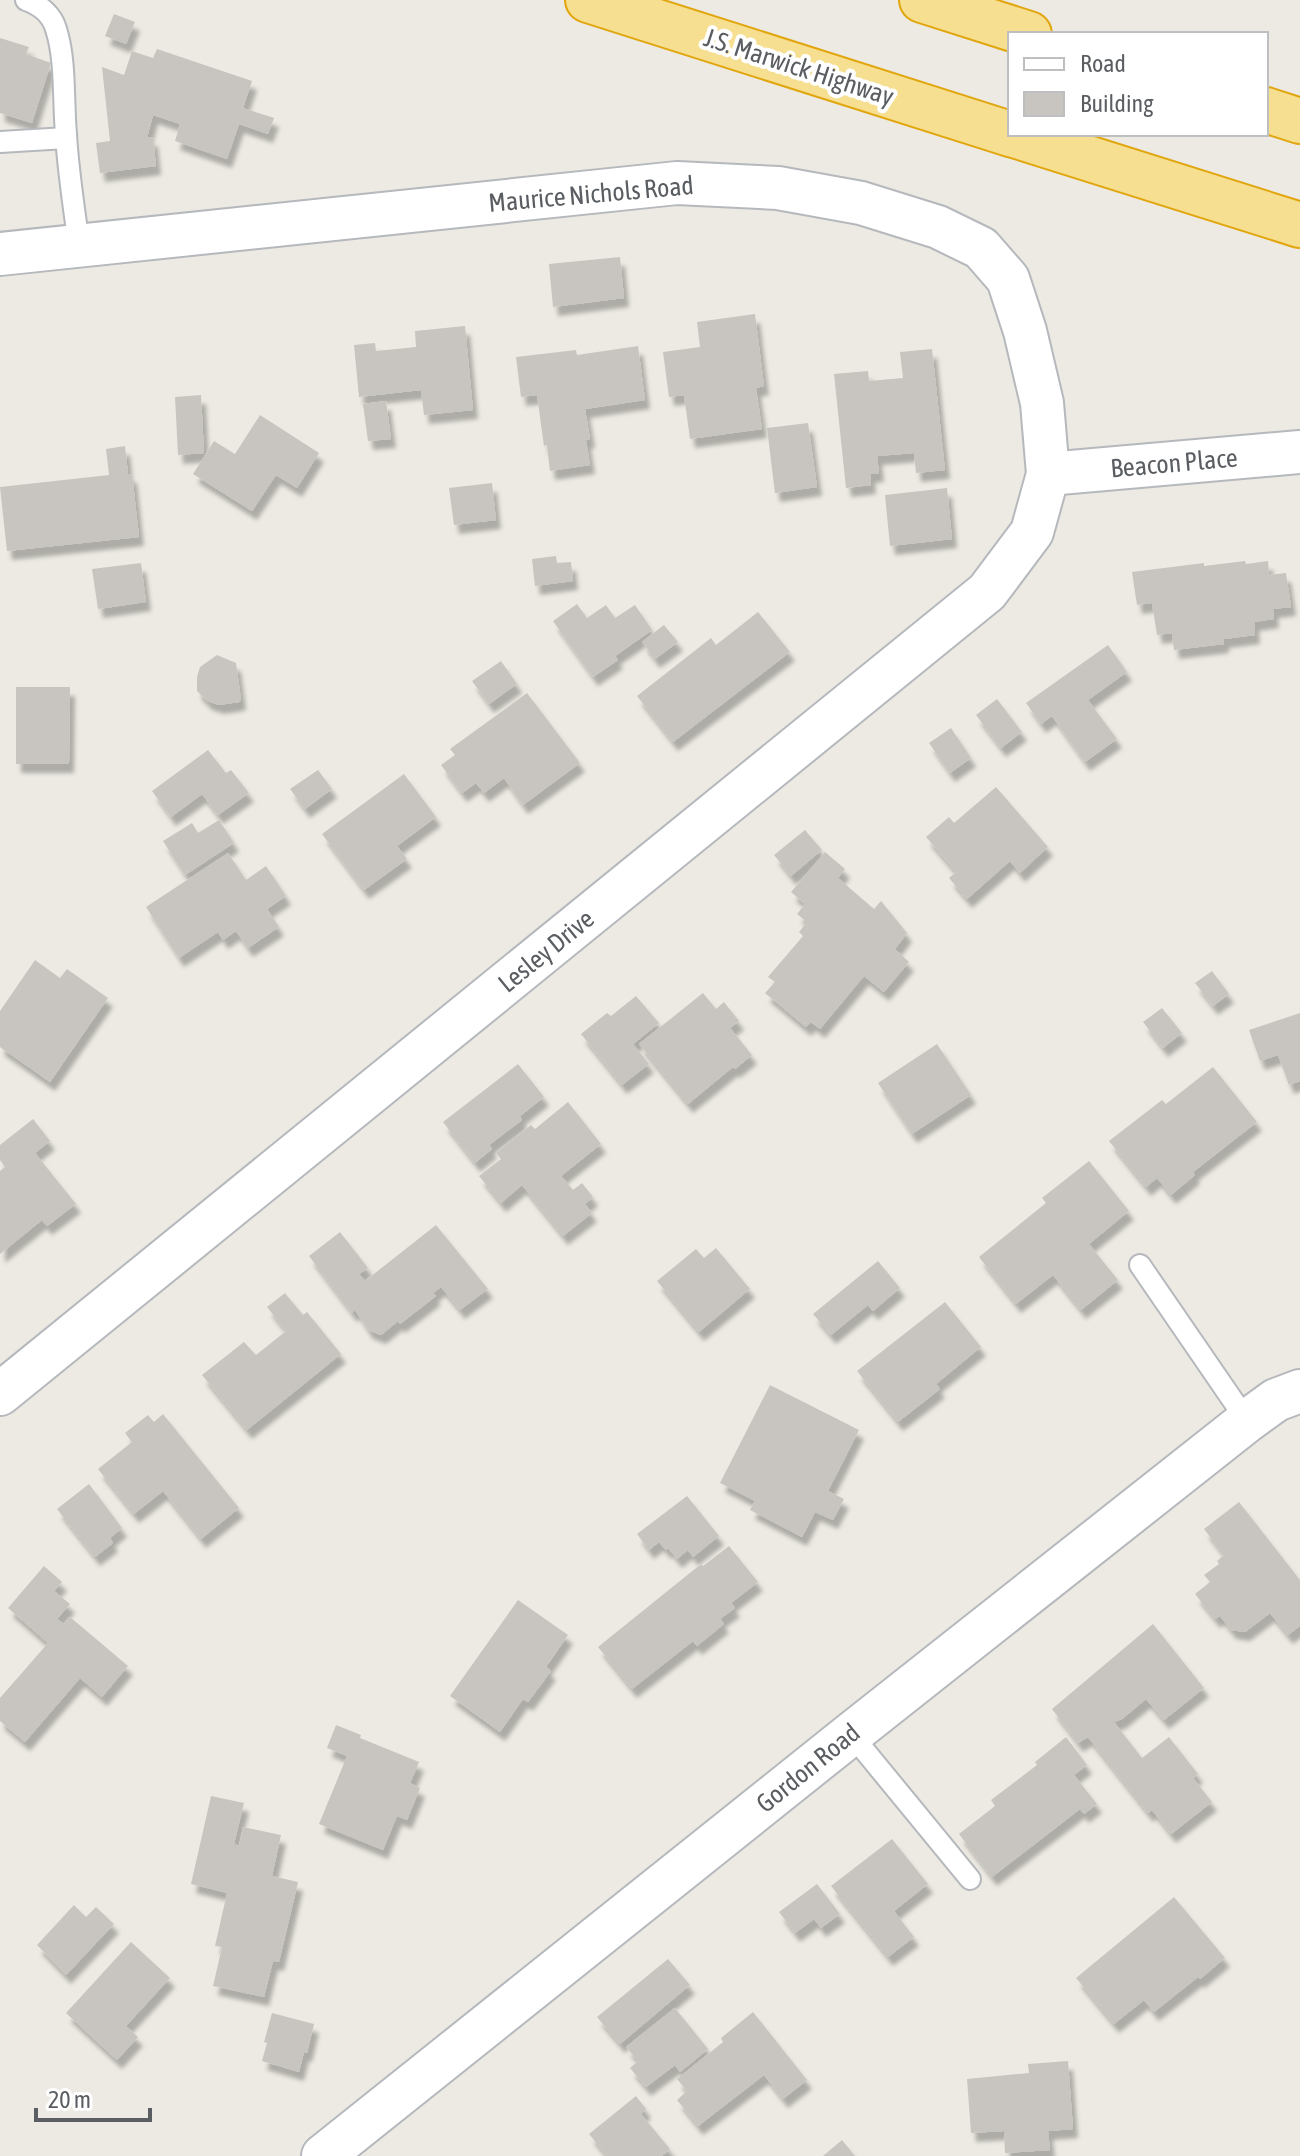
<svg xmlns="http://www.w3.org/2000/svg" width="1300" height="2156" font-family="'Asap Condensed',sans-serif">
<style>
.building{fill:#c8c5c0;filter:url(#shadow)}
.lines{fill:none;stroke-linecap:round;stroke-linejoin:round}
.lane-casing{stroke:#b5b8bc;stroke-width:24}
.street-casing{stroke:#b5b8bc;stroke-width:46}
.highway-casing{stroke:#e1a50e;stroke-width:48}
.lane{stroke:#fff;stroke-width:20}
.street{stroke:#fff;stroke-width:42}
.highway{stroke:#f6df90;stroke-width:44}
.labels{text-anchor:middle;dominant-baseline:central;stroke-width:8;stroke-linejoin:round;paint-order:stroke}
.street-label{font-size:26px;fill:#5a5e62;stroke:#fff}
</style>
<defs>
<filter id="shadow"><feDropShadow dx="5" dy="9" stdDeviation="2" flood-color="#0004"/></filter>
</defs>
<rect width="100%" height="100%" fill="#eceae2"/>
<!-- building -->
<g class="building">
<polygon points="114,14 135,22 126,44 105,36"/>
<polygon points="0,38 29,47 26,54 51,63 32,123 0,113"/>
<polygon points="157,49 252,81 243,108 274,118 268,134 239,124 227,159 175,141 180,124 153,115 147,138 153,137 156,166 100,173 96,143 110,141 102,67 124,75 132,51 153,58"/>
<polygon points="620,257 624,298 553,307 549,264"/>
<polygon points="755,314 764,386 756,388 762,429 690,439 684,395 669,397 663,352 700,347 697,322"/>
<polygon points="465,326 473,410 424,415 421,390 359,397 354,345 375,343 376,351 416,347 415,331"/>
<polygon points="638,346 645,400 585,409 590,439 586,440 590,465 550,471 547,445 544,446 537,395 521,397 516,357 576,350 577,355"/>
<polygon points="932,349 945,470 916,473 914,453 877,456 879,473 870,474 871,485 846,488 834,374 868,371 869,381 903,378 900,352"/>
<polygon points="201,395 204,453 178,455 175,397"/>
<polygon points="386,401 391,439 368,441 363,404"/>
<polygon points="260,415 319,453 297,488 276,475 252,511 193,474 214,441 235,454"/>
<polygon points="808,423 817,487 775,493 767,428"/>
<polygon points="125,446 128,474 132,474 139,537 7,551 0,487 109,475 106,449"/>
<polygon points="492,483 496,520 454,525 449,488"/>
<polygon points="947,488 952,539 890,546 885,495"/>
<polygon points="556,556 557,563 571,562 573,581 535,586 532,559"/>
<polygon points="1245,561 1246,564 1268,561 1269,575 1286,573 1291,607 1273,609 1274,619 1254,622 1255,635 1224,639 1224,644 1174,650 1172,633 1157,635 1152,603 1137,605 1132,572 1204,563 1204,566"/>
<polygon points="141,563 146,602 98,609 92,569"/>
<polygon points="577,604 587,618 606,605 615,618 635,605 652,630 615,656 618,660 593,677 553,621"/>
<polygon points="758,612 790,652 673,742 637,696 711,638 716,645"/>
<polygon points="664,625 678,642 655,659 642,642"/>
<polygon points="1108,645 1127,672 1088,700 1117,739 1085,762 1052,716 1041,724 1026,703"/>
<polygon points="217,655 236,663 241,700 239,702 219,705 207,701 197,691 197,677 200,667"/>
<polygon points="501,661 517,684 489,704 472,681"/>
<polygon points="16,687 70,687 69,764 16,764"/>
<polygon points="527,693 580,763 523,805 504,778 484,793 476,783 462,793 441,765 455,755 450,749"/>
<polygon points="997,699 1022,732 1001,748 976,715"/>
<polygon points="951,728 971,758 950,773 929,743"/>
<polygon points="208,750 226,773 231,770 249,793 218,815 202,794 171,817 152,791"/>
<polygon points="318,770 332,789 305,809 290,789"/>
<polygon points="404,774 436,817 397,846 407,859 364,890 322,834"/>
<polygon points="996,787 1048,847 1020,873 1010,861 967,899 949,878 956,872 926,837 949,817 954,823"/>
<polygon points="219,820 234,843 185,875 163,841 192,823 198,833"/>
<polygon points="805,830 822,850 791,876 774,855"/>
<polygon points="825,852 845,869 838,878 874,909 881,901 907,933 895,949 909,962 884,992 864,976 820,1029 811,1022 806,1027 765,993 775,982 768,977 803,936 799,932 807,922 797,914 805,904 791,892"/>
<polygon points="228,853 246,880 266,866 286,896 267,909 279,927 248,948 236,931 223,940 218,932 179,958 146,907"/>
<polygon points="35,960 60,978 67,969 108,998 50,1082 0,1047 0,1011"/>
<polygon points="1212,971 1229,994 1213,1006 1195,983"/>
<polygon points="703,993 716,1009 724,1002 739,1021 730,1028 752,1055 735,1069 733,1067 688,1104 639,1044"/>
<polygon points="636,996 659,1023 633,1044 649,1064 622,1085 581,1034 607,1013 611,1016"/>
<polygon points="1162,1008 1182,1033 1163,1048 1143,1022"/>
<polygon points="1300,1013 1300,1081 1289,1085 1278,1055 1260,1061 1249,1030"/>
<polygon points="937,1044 971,1095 912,1134 878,1083"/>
<polygon points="518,1064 544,1097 520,1116 522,1120 489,1145 492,1149 475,1163 443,1122"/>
<polygon points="1213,1067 1257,1122 1193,1172 1195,1175 1171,1195 1157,1178 1146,1187 1109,1141 1162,1100 1166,1104"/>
<polygon points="568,1102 601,1144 561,1176 573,1190 582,1183 593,1197 585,1204 592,1213 563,1236 522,1185 501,1203 479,1176 501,1159 496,1153 531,1125 535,1129"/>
<polygon points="33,1119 50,1141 35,1153 76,1204 47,1226 42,1220 0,1254 0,1171 5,1167 0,1160 0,1145"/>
<polygon points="1089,1161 1129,1211 1089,1244 1118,1280 1081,1310 1053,1275 1016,1304 979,1257 1046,1203 1042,1198"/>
<polygon points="436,1225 488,1289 460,1310 441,1287 433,1293 436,1296 400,1324 398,1321 381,1335 368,1330 355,1310 352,1313 309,1256 340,1232 368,1268 359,1274 365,1281"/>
<polygon points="716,1248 750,1289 699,1332 657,1281 696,1249 704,1258"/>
<polygon points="878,1261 900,1288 873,1311 868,1305 831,1335 813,1314"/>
<polygon points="285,1293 303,1315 307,1312 341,1354 247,1430 202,1375 244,1342 256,1355 286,1331 267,1307"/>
<polygon points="945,1302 981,1347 936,1384 940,1389 898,1422 857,1371"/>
<polygon points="770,1385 859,1430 828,1491 844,1499 833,1520 815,1512 802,1537 750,1510 755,1501 720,1483"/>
<polygon points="163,1414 239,1508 201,1539 163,1491 134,1514 98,1469 132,1442 125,1433 148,1415 154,1422"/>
<polygon points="89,1484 122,1528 110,1538 113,1543 95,1557 57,1509"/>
<polygon points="687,1496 719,1536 693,1557 688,1550 677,1559 668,1548 666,1550 659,1542 649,1550 637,1534"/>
<polygon points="1239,1502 1300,1580 1300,1626 1288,1635 1270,1613 1245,1632 1231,1630 1220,1616 1215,1619 1195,1594 1210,1582 1204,1575 1219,1564 1217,1561 1224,1555 1204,1529"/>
<polygon points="729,1546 758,1582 731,1603 735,1608 720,1619 724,1624 697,1646 693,1641 632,1689 598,1647 701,1564 703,1566"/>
<polygon points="44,1566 62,1582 54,1591 70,1604 57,1619 64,1624 70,1617 128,1666 102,1697 80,1678 25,1742 0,1721 0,1698 48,1643 8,1608"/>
<polygon points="518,1600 568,1635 546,1667 551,1671 528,1702 523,1699 500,1732 450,1696"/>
<polygon points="1153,1624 1204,1688 1164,1720 1146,1699 1122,1719 1114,1722 1142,1758 1169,1737 1198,1774 1193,1778 1212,1802 1171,1834 1152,1810 1148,1813 1088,1737 1078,1743 1052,1709"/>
<polygon points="336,1725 361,1735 360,1738 419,1762 410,1783 420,1788 407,1820 397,1816 383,1850 319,1824 347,1756 327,1748"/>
<polygon points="1066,1737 1087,1765 1074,1775 1097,1804 1084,1814 1080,1809 992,1877 959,1834 995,1806 991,1800 1037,1765 1035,1762"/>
<polygon points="211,1796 244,1803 234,1844 239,1846 243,1827 281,1835 272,1876 298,1882 279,1962 273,1961 264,1997 213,1986 222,1947 215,1946 227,1893 191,1884"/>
<polygon points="892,1839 928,1884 894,1911 914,1937 888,1957 831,1886"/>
<polygon points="817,1884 840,1914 821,1928 814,1919 795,1933 779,1912"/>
<polygon points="1174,1897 1225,1958 1200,1979 1198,1977 1154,2012 1144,2000 1114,2024 1076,1978"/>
<polygon points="74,1905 86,1917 96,1907 114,1924 66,1975 37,1945"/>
<polygon points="131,1942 170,1978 126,2026 138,2037 117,2060 66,2013"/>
<polygon points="668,1959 690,1985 620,2044 597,2017"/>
<polygon points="675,2008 708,2049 680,2072 675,2065 646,2087 630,2068 638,2061 626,2047"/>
<polygon points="753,2012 807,2080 783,2099 764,2075 698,2126 677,2100 687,2091 677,2079 723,2042 721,2038"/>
<polygon points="272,2013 314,2024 307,2053 304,2052 299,2072 262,2061 267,2043 264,2042"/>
<polygon points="1068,2061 1073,2129 1048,2131 1050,2150 1005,2153 1004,2131 971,2133 967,2079 1029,2073 1028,2064"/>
<polygon points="636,2096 646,2109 641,2114 670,2149 662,2156 607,2156 589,2134"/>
<polygon points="842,2140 855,2156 823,2156"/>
</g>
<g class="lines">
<defs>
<g id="lane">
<path d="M26,0C40,5 52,15 56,29C66,60 63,101 66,134C68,171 74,208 79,245"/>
<polyline points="0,142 66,138"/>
<polyline points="1140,1265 1247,1421"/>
<polyline points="851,1734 970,1879"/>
</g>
<g id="street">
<polyline points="0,254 677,183 778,188 861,203 938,227 981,248 1008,279 1025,331 1042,403 1048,474 1032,532 987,592 0,1394"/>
<polyline points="1048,474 1300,452"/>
<polyline points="323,2156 851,1734 1247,1421 1276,1400 1300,1391"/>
</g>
<g id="highway">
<polyline points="588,0 1010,134"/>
<polyline points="922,0 1029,34"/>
<polyline points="1266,110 1300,121"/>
<polyline points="1011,134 1300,225"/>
</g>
</defs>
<!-- lane casing -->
<use href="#lane" class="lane-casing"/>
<!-- street casing -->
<use href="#street" class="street-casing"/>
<!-- highway casing -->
<use href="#highway" class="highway-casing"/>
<!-- lane -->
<use href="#lane" class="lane"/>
<!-- street -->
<use href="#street" class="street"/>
<!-- highway -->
<use href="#highway" class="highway"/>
</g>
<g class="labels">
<!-- street labels -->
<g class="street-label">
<text transform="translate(799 67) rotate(18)">J.S. Marwick Highway</text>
<text transform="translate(591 194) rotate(-5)">Maurice Nichols Road</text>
<text transform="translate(1174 463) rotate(-5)">Beacon Place</text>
<text transform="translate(546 951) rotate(-39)">Lesley Drive</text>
<text transform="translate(808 1768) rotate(-39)">Gordon Road</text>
</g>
</g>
<!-- legend -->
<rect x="1008" y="32" width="260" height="104" fill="#ffffff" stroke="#bdbfc0" stroke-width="2"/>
<rect x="1024" y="58" width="40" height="12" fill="#ffffff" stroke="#bdbfc0" stroke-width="2"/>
<text x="1080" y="72" font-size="24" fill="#5a5e62">Road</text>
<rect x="1024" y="92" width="40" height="24" fill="#c8c5c0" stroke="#bdbfc0" stroke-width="2"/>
<text x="1080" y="112" font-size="24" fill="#5a5e62">Building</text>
<!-- scale -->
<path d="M36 2108v12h114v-12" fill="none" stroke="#5a5e62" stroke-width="4"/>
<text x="48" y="2108" font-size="24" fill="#5a5e62" stroke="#ffffff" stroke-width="6" paint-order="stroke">20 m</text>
</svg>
